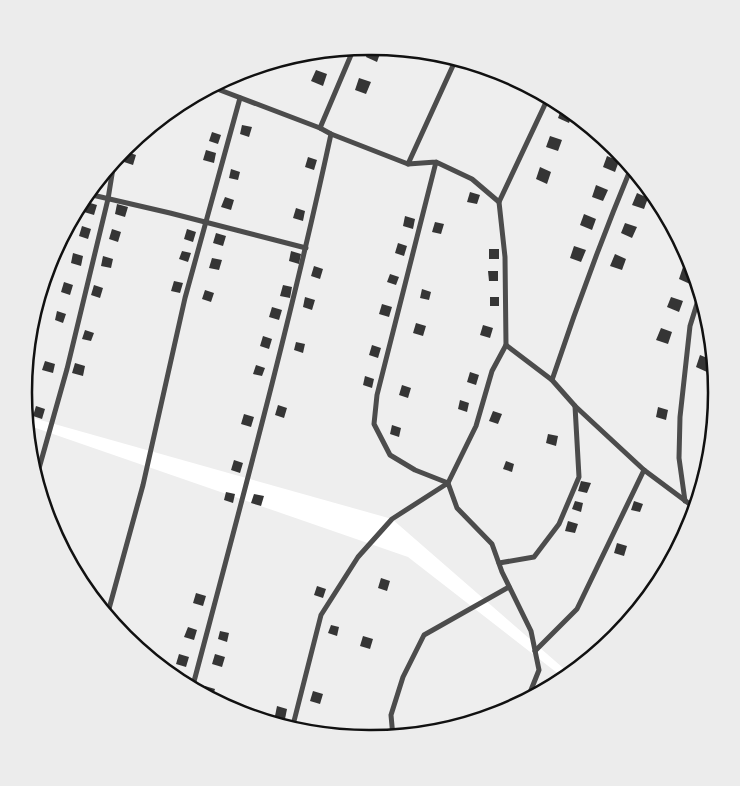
<svg xmlns="http://www.w3.org/2000/svg" width="740" height="786" font-family="'PT Sans',sans-serif">
<style>
.green{fill:#eee}
.building{fill:#353535}
.lines{fill:none;stroke-linecap:round;stroke-linejoin:round}
.minor{stroke:#4c4c4c;stroke-width:5}
.rim{fill:none;stroke:#111;stroke-width:2.5}
</style>
<rect width="100%" height="100%" fill="#fff"/>
<!-- green -->
<g class="green">
<polygon points="370,47 438,53 503,73 563,105 615,148 658,201 690,261 710,326 716,393 710,461 690,526 658,586 615,638 570,674 392,519 26,416 24,393 30,325 50,260 82,200 125,148 178,105 238,73 303,53"/>
<polygon points="27,425 408,557 565,679 502,713 437,733 370,739 302,733 237,713 177,681 125,638 82,585 50,525 30,460"/>
</g>
<!-- building -->
<g class="building">
<polygon points="369,47 381,51 377,62 366,57"/>
<polygon points="337,50 334,57 321,52"/>
<polygon points="316,70 327,74 323,86 311,81"/>
<polygon points="359,78 371,82 366,94 355,90"/>
<polygon points="562,107 573,113 569,123 558,118"/>
<polygon points="242,125 252,127 249,137 240,134"/>
<polygon points="212,132 221,135 218,144 209,141"/>
<polygon points="550,136 562,140 558,151 546,147"/>
<polygon points="206,150 216,153 214,163 203,160"/>
<polygon points="127,152 136,155 133,165 124,162"/>
<polygon points="607,156 619,161 615,172 603,167"/>
<polygon points="308,157 317,160 314,170 305,167"/>
<polygon points="540,167 551,172 547,184 536,179"/>
<polygon points="231,169 240,172 238,180 229,178"/>
<polygon points="596,185 608,190 603,201 592,197"/>
<polygon points="470,192 480,195 477,204 467,202"/>
<polygon points="637,193 648,198 644,209 632,205"/>
<polygon points="225,197 234,200 231,210 221,207"/>
<polygon points="87,202 97,205 94,215 84,212"/>
<polygon points="117,204 128,207 125,217 115,214"/>
<polygon points="296,208 305,211 303,221 293,218"/>
<polygon points="584,214 596,219 592,230 580,225"/>
<polygon points="405,216 415,219 413,229 403,226"/>
<polygon points="435,222 444,224 441,234 432,232"/>
<polygon points="625,223 637,227 632,238 621,233"/>
<polygon points="82,226 91,229 88,239 79,236"/>
<polygon points="112,229 121,232 118,242 109,239"/>
<polygon points="187,229 196,232 193,242 184,239"/>
<polygon points="216,233 226,236 223,246 213,243"/>
<polygon points="398,243 407,246 404,256 395,253"/>
<polygon points="574,246 586,250 581,262 570,258"/>
<rect x="489" y="249" width="10" height="10"/>
<polygon points="182,251 191,253 188,262 179,259"/>
<polygon points="291,251 301,254 299,264 289,261"/>
<polygon points="73,253 83,256 81,266 71,263"/>
<polygon points="615,254 626,259 622,270 610,266"/>
<polygon points="103,256 113,259 111,268 101,266"/>
<polygon points="212,258 222,260 219,270 209,268"/>
<polygon points="314,266 323,269 320,279 311,276"/>
<polygon points="683,267 693,271 690,284 679,279"/>
<polygon points="488,271 498,271 498,281 489,281"/>
<polygon points="390,274 399,277 396,285 387,282"/>
<polygon points="174,281 183,283 180,293 171,291"/>
<polygon points="64,282 73,285 70,295 61,292"/>
<polygon points="94,285 103,288 100,298 91,295"/>
<polygon points="283,285 292,287 290,298 280,296"/>
<polygon points="422,289 431,292 429,300 420,298"/>
<polygon points="205,290 214,293 211,302 202,299"/>
<polygon points="305,297 315,300 312,310 303,307"/>
<rect x="490" y="297" width="9" height="9"/>
<polygon points="671,297 683,301 679,312 667,307"/>
<polygon points="382,304 392,307 389,317 379,314"/>
<polygon points="272,307 282,310 279,320 269,317"/>
<polygon points="57,311 66,314 63,323 55,320"/>
<polygon points="416,323 426,326 423,336 413,333"/>
<polygon points="483,325 493,328 490,338 480,335"/>
<polygon points="661,328 672,332 668,344 656,340"/>
<polygon points="85,330 94,333 91,341 82,339"/>
<polygon points="263,336 272,339 269,349 260,346"/>
<polygon points="296,342 305,344 303,353 294,350"/>
<polygon points="372,345 381,348 378,358 369,355"/>
<polygon points="700,355 712,360 707,372 696,367"/>
<polygon points="45,361 55,364 53,373 42,370"/>
<polygon points="75,363 85,366 83,376 72,373"/>
<polygon points="256,365 265,368 262,376 253,374"/>
<polygon points="470,372 479,375 476,385 467,382"/>
<polygon points="365,376 374,379 372,388 363,385"/>
<polygon points="402,385 411,388 408,398 399,395"/>
<polygon points="460,400 469,403 467,412 458,409"/>
<polygon points="278,405 287,408 284,418 275,415"/>
<polygon points="36,406 45,409 42,419 33,416"/>
<polygon points="658,407 668,410 666,420 656,417"/>
<polygon points="493,411 502,414 498,424 489,421"/>
<polygon points="244,414 254,417 251,427 241,424"/>
<polygon points="392,425 401,428 399,437 390,434"/>
<polygon points="548,434 558,436 556,446 546,443"/>
<polygon points="234,460 243,463 240,473 231,470"/>
<polygon points="506,461 514,464 512,472 503,469"/>
<polygon points="581,481 591,483 587,493 578,491"/>
<polygon points="226,492 235,494 233,503 224,500"/>
<polygon points="254,494 264,496 261,506 251,503"/>
<polygon points="575,501 583,503 581,512 572,509"/>
<polygon points="634,501 643,504 640,512 631,510"/>
<polygon points="568,521 578,524 575,533 565,531"/>
<polygon points="617,543 627,546 624,556 614,553"/>
<polygon points="381,578 390,581 387,591 378,588"/>
<polygon points="317,586 326,589 323,598 314,595"/>
<polygon points="196,593 206,596 203,606 193,603"/>
<polygon points="331,625 339,627 337,636 328,633"/>
<polygon points="188,627 197,630 194,640 184,637"/>
<polygon points="220,631 229,633 227,642 218,639"/>
<polygon points="363,636 373,639 370,649 360,646"/>
<polygon points="179,654 189,657 186,667 176,664"/>
<polygon points="215,654 225,657 222,667 212,664"/>
<polygon points="205,686 215,689 212,699 202,694"/>
<polygon points="313,691 323,694 320,704 310,701"/>
<polygon points="277,706 287,709 285,719 275,716"/>
</g>
<g class="lines">
<!-- minor -->
<g class="minor">
<polyline points="212,87 320,128 331,134 408,164"/>
<polyline points="219,89 222,81"/>
<polyline points="320,128 354,48"/>
<polyline points="436,162 377,395 374,424 390,455 415,470 448,483 476,426 492,371 506,345 505,257 499,202 472,179 436,162 408,164 456,59"/>
<polyline points="88,194 170,213 306,248"/>
<polyline points="499,202 548,98"/>
<polyline points="506,345 552,380 575,406 644,470 695,508"/>
<path d="M552,380C576,308 602,238 631,168"/>
<polyline points="36,479 67,369 108,199 114,162"/>
<polyline points="685,501 679,458 680,417 690,326 700,294"/>
<polyline points="499,563 534,557 559,524 579,477 575,406"/>
<polyline points="107,616 143,485 185,298 240,98"/>
<polyline points="535,651 577,609 644,470"/>
<path d="M192,689C241,504 291,320 331,134"/>
<polyline points="292,729 321,615 358,557 392,519 448,483 457,508 492,544 502,572 531,631 539,670 527,700"/>
<polyline points="393,737 391,715 403,677 424,635 509,587"/>
</g>
</g>
<!-- crop -->
<path d="M0 0H740V786H0ZM369 55H371A337 337 0 0 1 708 392V393A337 337 0 0 1 371 730H369A337 337 0 0 1 32 393V392A337 337 0 0 1 369 55Z" fill="#ececec" fill-rule="evenodd"/>
<path class="rim" d="M369 55H371A337 337 0 0 1 708 392V393A337 337 0 0 1 371 730H369A337 337 0 0 1 32 393V392A337 337 0 0 1 369 55Z"/>
</svg>
